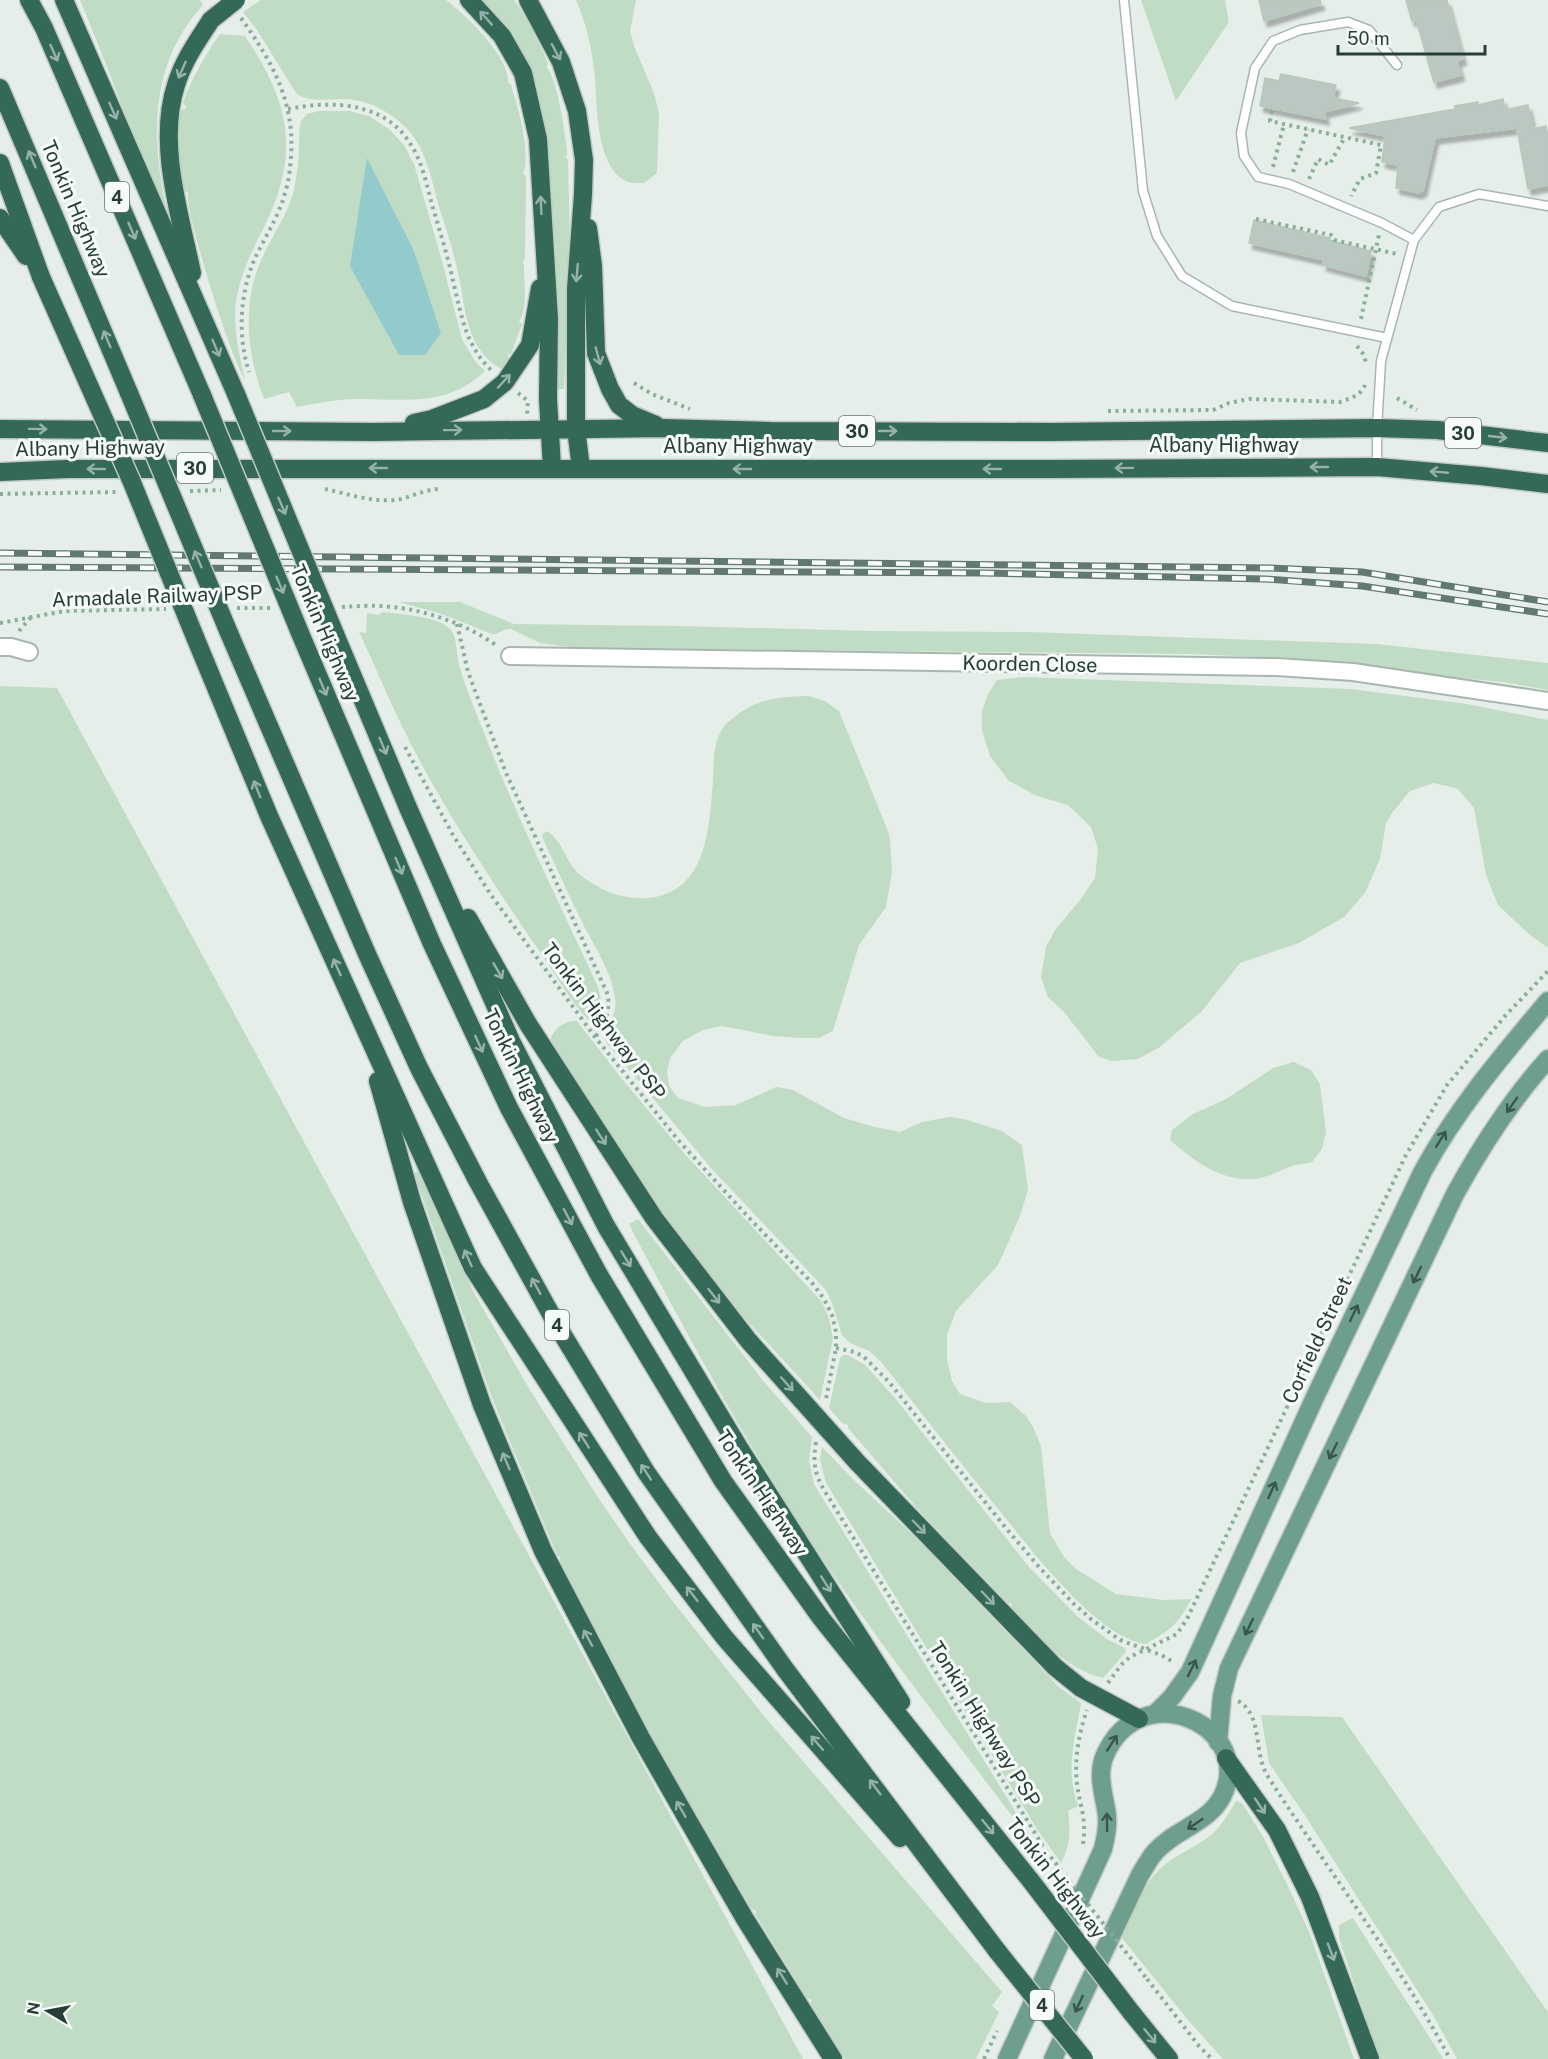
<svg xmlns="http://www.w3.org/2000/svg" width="1548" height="2059" font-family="'Public Sans',sans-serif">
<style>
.green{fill:#c1dcc5}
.water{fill:#93cbcd}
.building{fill:#bbc8c2;stroke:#b9c7bf;stroke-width:1.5;filter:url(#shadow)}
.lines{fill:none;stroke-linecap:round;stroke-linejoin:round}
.lane-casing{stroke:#a9b6af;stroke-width:11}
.street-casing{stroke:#a9b6af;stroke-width:20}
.primary-casing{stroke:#c2c9c6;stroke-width:21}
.highway-casing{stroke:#c2c9c6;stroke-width:21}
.path{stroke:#89ae9e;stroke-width:4;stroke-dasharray:3 4.5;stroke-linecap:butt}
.lane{stroke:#fff;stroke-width:8}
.street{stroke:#fff;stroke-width:16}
.primary{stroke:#6e9f8d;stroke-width:18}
.highway{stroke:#346857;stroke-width:18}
.rail-casing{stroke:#617970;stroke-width:7}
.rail{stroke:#f6faf8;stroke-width:4.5;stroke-dasharray:14;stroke-linecap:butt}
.highway-bridge-casing{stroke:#c2c9c6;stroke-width:21;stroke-linecap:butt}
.path-bridge{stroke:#89ae9e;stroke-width:4;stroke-dasharray:3 4.5;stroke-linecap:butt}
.highway-bridge{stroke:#346857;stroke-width:18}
.oneway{stroke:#95b1a8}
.oneway2{stroke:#38564b}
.labels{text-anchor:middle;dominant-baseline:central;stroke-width:6;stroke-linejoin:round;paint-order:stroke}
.shield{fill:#f6faf8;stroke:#647670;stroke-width:1.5}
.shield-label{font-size:18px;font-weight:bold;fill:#263e35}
.street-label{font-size:20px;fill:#263e35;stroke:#f6faf8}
</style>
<defs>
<filter id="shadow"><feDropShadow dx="3.5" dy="6" stdDeviation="1.5" flood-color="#0004"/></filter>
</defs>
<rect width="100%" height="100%" fill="#e6eee9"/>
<!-- green -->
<g class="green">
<path d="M80,0H200L203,5C150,63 151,135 166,206L162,208C134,139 109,69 80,0Z"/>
<path d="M261,0H446C466,15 510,57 508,83L511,84L512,89C519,108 531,156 523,174L526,176V181L525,258L522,263L524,264C524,281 528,309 519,322L522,324L511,354H508L509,359L501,369C494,364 486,359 481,351C467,333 464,304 460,282C455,256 447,231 439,207C432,181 427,152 409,131C393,113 369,100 345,99C329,98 310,104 296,93L257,30L243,12Z"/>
<path d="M480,0H514C528,20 539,41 548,64L546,67C557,75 565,133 567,150V155L565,156L568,160L570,244L564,389H556L548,163L500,21Z"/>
<path d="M576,0H636L630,31L634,46L654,93L659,113L657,173L644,183C638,183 631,184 626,181C596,167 597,105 595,77C592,51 587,24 576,0Z"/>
<polygon points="1141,0 1225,0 1229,22 1176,101"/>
<path d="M220,34L245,36C289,102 301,151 265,225C253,250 240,273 236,302C233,327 239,354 245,379C232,362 184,210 188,192L185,191C179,164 176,137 181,110L185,109L186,106L183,103C191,78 205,56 220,34Z"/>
<path d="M319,111H349L369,116L389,129L404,145L414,164L442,261L462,339L475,361L485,371C446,409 402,398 353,399C334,400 316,403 297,407L289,392L264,399C246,352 241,298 265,252C275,231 288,213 294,190C297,175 299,159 299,144C299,136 299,129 301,121L307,114Z"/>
<path d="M398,602H460L514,624L680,626L873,631L1029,632L1377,644L1548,663V690L1503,682L1351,668L1310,659L1187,654L577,648L540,643L511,629C503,628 498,635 492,634L439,613Z"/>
<path d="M382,612C399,614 439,616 451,630C458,640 456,654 459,665C465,686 473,705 481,725C515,814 558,900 598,987C602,1001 604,1012 594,1024C578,1014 554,972 542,955C493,883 439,803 401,724C386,694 374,663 359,632L366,633L367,613L379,615Z"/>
<polygon points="1023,677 1351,689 1467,704 1548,720 1548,948 1530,935 1498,905 1486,875 1474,808 1458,789 1434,783 1410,791 1392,813 1386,823 1380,859 1365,893 1344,917 1299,943 1240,963 1202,1011 1160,1047 1138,1059 1112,1061 1099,1057 1064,1012 1048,997 1041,977 1046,947 1055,930 1081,899 1095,878 1098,849 1091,827 1068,805 1037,796 1009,781 990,756 982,730 982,711 988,694 997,680"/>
<polygon points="0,686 57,688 803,2059 0,2059"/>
<path d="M808,696L825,701L839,711L888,831L890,839L892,872L886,907L859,945L833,1031L819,1038H800L773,1036L722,1026L703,1030L683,1041L670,1058L667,1071L669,1086L678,1098L705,1107L736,1105L776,1087L793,1090L844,1118L875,1127L900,1132L922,1122L950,1117L964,1119L1002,1131L1022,1145L1028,1190L1020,1216L998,1265L956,1311L947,1335V1360L952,1381L960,1394L986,1403L1010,1402L1026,1416L1034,1429L1041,1446L1050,1533L1064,1557L1076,1569L1116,1594L1164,1600L1191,1599C1180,1623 1169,1631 1146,1644C1098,1639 1029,1547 999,1510C959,1462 921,1412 882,1363L869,1351L850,1343L842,1335L832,1303L826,1290L711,1168L606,1042C604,1027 618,1016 615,998C611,971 596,949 584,926C569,896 556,867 542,837L543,834L547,831C562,841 565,858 576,871C582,878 594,884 602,889C618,897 638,900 655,897C708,887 709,825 713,782C714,762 712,742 725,725C728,722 732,719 736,716C757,698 781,697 808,696Z"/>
<path d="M571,1021H577L580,1025L622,1079L683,1152L822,1302L829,1319L833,1338L820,1400L726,1298L671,1228L549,1044C552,1031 559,1025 571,1021Z"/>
<path d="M1294,1062L1311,1070L1320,1084L1326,1132L1322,1149L1312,1162C1305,1164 1296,1164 1289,1167C1278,1172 1266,1178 1253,1179C1220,1181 1194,1161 1170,1140L1172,1130L1193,1114L1226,1099L1273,1068Z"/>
<polygon points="418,1171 474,1293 530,1390 599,1499 633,1548 671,1599 764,1716 1002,1992 992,2006 999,2012 976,2059 845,2059 810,2004 812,2000 807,1998 755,1914 756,1911 751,1908 666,1768 591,1626 560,1561 560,1557 557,1555 492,1398 414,1173"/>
<path d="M638,1219L765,1383L812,1437L809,1461L814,1484L1023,1824L1043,1854L1042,1856C964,1751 881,1648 809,1539C746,1442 691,1342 637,1240L629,1224Z"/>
<path d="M844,1355H848L865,1365L895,1398L1029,1567L1078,1617L1107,1639L1125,1648L1126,1652L1103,1678C1064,1669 1038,1636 1012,1608L1011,1603H1008L923,1515L848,1428V1425L842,1423L829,1408L840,1358Z"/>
<path d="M822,1447L856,1482L915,1537L1059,1687L1081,1703C1075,1738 1065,1771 1078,1806L1068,1811C1071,1829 1070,1847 1061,1863L1037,1829L826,1483L820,1459Z"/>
<polygon points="1261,1715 1342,1717 1548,2012 1548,2059 1457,2059 1433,2015 1304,1814 1269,1763"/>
<path d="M1236,1801L1242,1803L1262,1835L1287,1884L1310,1934L1354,2059H1223L1188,2020L1122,1938C1132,1916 1140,1890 1157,1872C1172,1855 1194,1849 1211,1835C1222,1825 1229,1813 1236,1801Z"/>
<polygon points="1353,1918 1439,2052 1443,2059 1379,2059 1339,1938 1339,1925"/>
</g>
<!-- water -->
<polygon class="water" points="367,158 414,251 441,333 425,355 399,355 350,266"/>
<!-- building -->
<g class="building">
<polygon points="1259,0 1320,0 1321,4 1264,21"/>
<polygon points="1406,0 1447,0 1463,59 1457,61 1461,75 1434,82 1416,19 1412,21"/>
<polygon points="1281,74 1336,85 1333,98 1359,103 1324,112 1326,119 1260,106 1265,78 1279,81"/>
<polygon points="1503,99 1505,110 1528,105 1533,129 1546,126 1548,137 1548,185 1528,189 1517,128 1435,138 1423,191 1420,191 1419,193 1396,188 1398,165 1382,162 1385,136 1349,128 1455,109 1455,106 1478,102 1478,105"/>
<polygon points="1254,220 1330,238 1329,240 1371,251 1366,276 1323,265 1324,260 1249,243"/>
</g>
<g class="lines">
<defs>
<g id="lane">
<polyline points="1124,0 1143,191 1157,236 1182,276 1232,306 1387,338"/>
<polyline points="1397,65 1369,30 1348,22 1300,30 1273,41 1255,68 1241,133 1244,156 1258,177 1289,184 1382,223 1414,240"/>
<polyline points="1377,467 1377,428 1381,361 1414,240 1439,207 1479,194 1548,206"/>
</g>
<g id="street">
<polyline points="0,647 11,647 29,652"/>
<polyline points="510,656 1277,667 1353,672 1548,701"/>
</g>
<g id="primary">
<path d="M1156,1713L1172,1697L1190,1672L1315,1397L1423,1171C1458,1107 1502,1056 1548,1001"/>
<path d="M1218,1742L1222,1696L1229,1668L1455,1194C1481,1147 1512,1099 1548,1059"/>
<path d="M1007,2059L1103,1849C1106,1836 1109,1823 1106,1809C1103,1791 1097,1773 1105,1755C1140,1676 1249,1723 1225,1790C1213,1823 1177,1827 1155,1852C1149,1859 1145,1867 1140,1875L1053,2059"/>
</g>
<g id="highway">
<polyline points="29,0 44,28 202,395"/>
<polyline points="64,0 236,394"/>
<polyline points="469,0 502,36 523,73 538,139 549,319 548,399 552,468"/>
<polyline points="528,0 561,62 577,111 584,160 583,194 576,289 576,429 581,468"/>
<polyline points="0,88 129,393"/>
<polyline points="0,163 41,277"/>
<polyline points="0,218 26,256"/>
<polyline points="588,228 593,266 596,353 610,389 619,405 632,415 656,425"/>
<path d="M192,273C180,215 157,143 176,85C183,61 198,40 211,20"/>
<polyline points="414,423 432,419 484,399 505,382 530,345 540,288"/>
<polyline points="0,429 374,432 662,428 771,431 1051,432 1377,428 1437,430 1548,443"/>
<polyline points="0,472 67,469 1051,469 1377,467 1481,476 1548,484"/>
<polyline points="229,633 367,954 419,1068 478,1182 558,1327 646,1472 785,1669 998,1952"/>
<polyline points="300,633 432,944 509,1108 599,1275 723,1481 821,1618 1031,1881"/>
<polyline points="335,634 409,810 511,1041 606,1226 738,1446 901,1702"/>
<polyline points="195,637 269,816 473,1268 648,1537 724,1637 900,1838"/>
<polyline points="468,918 528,1024 654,1218 748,1340 857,1462 1055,1667 1081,1688 1139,1719"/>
<polyline points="378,1081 412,1202 482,1405 543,1551 641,1738 689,1822 745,1919 833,2059"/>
<polyline points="1226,1758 1277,1830 1310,1897 1370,2059"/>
<polyline points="1131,2012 1169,2059"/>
</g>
</defs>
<!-- lane casing -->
<use href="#lane" class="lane-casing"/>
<!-- street casing -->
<use href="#street" class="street-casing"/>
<!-- primary casing -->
<use href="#primary" class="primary-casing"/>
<!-- highway casing -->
<use href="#highway" class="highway-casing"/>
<!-- path -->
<g class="path">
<path d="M241,18C272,62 295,101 291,157C290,169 289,181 285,193C279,216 266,235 256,256C240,291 237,334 249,372"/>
<path d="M288,109C333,100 386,102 411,145C422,162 426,182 431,201C439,229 448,256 454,285C462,318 466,346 492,371"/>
<polyline points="1272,111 1270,121 1381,145 1376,173 1360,179 1351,196"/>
<polyline points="1273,167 1284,124"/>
<polyline points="1293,172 1308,129"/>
<polyline points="1309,179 1318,159 1329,165 1345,137"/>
<polyline points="1256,219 1331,235 1334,240 1397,254"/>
<polyline points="1361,319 1379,235"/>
<polyline points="1357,346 1364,355 1366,363"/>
<polyline points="634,383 652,394 690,409"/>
<polyline points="518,393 528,401 527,414"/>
<polyline points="1397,398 1417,410"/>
<path d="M1108,411L1213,410L1229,403L1249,399L1340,402C1351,398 1360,396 1365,385"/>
<path d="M325,489C349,494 376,504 401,499C413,496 424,490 438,489"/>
<polyline points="190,491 221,490"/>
<polyline points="0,494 116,492"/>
<path d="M342,607C358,606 376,605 393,607C429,611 468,625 497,646"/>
<polyline points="237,608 271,608"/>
<polyline points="0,623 65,611 166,609"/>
<path d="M457,624L468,672L506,773L608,995C610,1012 605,1024 595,1037"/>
<polyline points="19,631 31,617"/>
<polyline points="405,747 453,835 491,895 595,1037 679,1141 751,1220 813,1284 824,1299 832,1315 836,1332 836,1348 826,1399"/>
<polyline points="836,1348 855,1352 864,1357 889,1382 1005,1527 1040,1568 1074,1604 1091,1619 1120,1640 1161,1655 1175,1663"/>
<path d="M816,1442C813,1461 814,1473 824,1490L1046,1851"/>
<polyline points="1108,1683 1121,1665 1130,1657 1177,1634 1187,1619 1406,1155 1447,1085 1505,1016 1548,971"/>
<path d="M1238,1701C1262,1714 1254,1748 1265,1771C1267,1776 1271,1781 1274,1786C1333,1877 1399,1963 1450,2059"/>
<path d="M1083,1844C1087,1819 1080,1807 1077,1784C1074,1761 1079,1732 1087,1710"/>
<polyline points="1147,1979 1199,2046 1212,2059"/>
<polyline points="984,2059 997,2031"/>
</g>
<!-- lane -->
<use href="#lane" class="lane"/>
<!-- street -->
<use href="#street" class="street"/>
<!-- primary -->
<use href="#primary" class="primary"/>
<!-- highway -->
<use href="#highway" class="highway"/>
<defs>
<g id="rail">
<polyline points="0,553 1270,568 1362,572 1548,602"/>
<polyline points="0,567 984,573 1265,579 1362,586 1548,614"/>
</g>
</defs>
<!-- rail casing -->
<use href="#rail" class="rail-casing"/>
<!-- rail -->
<use href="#rail" class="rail"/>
<defs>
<g id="highway-bridge">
<polyline points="211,20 236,0"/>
<polyline points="41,277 131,480 195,637"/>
<polyline points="129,393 229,633"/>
<polyline points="236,394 335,634"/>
<polyline points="202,395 300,633"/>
<polyline points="1031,1881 1131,2012"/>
<polyline points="998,1952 1084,2059"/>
</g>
</defs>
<!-- highway-bridge casing -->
<use href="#highway-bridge" class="highway-bridge-casing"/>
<!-- path-bridge -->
<polyline class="path-bridge" points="1046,1851 1147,1979"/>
<!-- highway-bridge -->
<use href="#highway-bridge" class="highway-bridge"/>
</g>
<!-- one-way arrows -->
<defs><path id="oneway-shaft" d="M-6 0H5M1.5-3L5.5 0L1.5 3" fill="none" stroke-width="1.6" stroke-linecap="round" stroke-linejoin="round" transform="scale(1.5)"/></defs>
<g class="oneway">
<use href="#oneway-shaft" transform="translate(486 18) rotate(-132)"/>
<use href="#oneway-shaft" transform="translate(556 52) rotate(62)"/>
<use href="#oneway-shaft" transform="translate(54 53) rotate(66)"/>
<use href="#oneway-shaft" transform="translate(182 70) rotate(114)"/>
<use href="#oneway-shaft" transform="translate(113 111) rotate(66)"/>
<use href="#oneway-shaft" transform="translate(32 159) rotate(-113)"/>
<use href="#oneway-shaft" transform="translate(541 205) rotate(-93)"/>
<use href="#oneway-shaft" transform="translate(132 231) rotate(67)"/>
<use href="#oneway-shaft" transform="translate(577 273) rotate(95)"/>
<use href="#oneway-shaft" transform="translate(107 339) rotate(-113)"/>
<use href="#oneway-shaft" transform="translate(216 348) rotate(67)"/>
<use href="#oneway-shaft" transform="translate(598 356) rotate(75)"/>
<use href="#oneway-shaft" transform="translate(504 381) rotate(-48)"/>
<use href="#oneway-shaft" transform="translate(38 429) rotate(1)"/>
<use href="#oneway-shaft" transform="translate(453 430) rotate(-1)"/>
<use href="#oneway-shaft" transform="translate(282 431)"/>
<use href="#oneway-shaft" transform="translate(888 431)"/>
<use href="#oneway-shaft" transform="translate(1498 437) rotate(6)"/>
<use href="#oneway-shaft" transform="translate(1319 467) rotate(-180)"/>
<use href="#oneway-shaft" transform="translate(378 468) rotate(-180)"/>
<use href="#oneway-shaft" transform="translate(1124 468) rotate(179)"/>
<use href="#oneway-shaft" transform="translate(96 469) rotate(180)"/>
<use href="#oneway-shaft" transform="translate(742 469) rotate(-180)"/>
<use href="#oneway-shaft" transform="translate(992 469) rotate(-180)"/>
<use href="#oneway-shaft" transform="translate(1439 472) rotate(-175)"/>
<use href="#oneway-shaft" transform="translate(282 506) rotate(67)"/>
<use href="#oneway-shaft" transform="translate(198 559) rotate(-113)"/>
<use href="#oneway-shaft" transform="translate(280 585) rotate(67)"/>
<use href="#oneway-shaft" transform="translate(323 687) rotate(67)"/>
<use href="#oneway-shaft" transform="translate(383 746) rotate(67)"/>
<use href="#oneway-shaft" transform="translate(257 789) rotate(-112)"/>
<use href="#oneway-shaft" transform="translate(399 866) rotate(67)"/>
<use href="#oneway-shaft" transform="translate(337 967) rotate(-114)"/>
<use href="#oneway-shaft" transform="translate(498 971) rotate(60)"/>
<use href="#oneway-shaft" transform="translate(479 1044) rotate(65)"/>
<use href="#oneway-shaft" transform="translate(601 1137) rotate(57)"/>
<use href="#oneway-shaft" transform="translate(568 1217) rotate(62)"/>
<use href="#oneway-shaft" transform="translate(468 1258) rotate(-114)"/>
<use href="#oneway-shaft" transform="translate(626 1259) rotate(59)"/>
<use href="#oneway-shaft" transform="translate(536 1286) rotate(-119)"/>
<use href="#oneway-shaft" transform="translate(714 1296) rotate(52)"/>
<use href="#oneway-shaft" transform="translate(787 1384) rotate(48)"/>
<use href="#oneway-shaft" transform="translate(584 1440) rotate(-123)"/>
<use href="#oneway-shaft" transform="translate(506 1461) rotate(-113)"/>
<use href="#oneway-shaft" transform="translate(646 1472) rotate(-123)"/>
<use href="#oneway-shaft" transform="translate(919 1527) rotate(46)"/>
<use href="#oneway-shaft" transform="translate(826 1584) rotate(58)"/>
<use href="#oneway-shaft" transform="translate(692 1594) rotate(-128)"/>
<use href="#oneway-shaft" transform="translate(988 1598) rotate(46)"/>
<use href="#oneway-shaft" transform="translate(758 1631) rotate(-125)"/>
<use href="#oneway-shaft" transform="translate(588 1638) rotate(-118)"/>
<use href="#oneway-shaft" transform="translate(817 1743) rotate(-131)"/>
<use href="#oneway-shaft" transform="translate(875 1787) rotate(-127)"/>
<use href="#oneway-shaft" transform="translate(1260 1806) rotate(56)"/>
<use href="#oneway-shaft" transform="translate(681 1809) rotate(-120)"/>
<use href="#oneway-shaft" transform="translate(988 1827) rotate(51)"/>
<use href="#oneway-shaft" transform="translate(1331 1952) rotate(69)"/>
<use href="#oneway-shaft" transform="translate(782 1976) rotate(-122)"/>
<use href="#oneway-shaft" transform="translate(1150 2036) rotate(51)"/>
</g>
<g class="oneway2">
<use href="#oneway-shaft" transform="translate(1512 1105) rotate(125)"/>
<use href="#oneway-shaft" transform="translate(1441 1139) rotate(-58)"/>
<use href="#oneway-shaft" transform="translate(1417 1275) rotate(116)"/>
<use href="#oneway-shaft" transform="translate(1354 1313) rotate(-64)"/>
<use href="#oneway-shaft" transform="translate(1333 1451) rotate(116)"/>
<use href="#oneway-shaft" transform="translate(1272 1490) rotate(-66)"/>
<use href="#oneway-shaft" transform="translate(1249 1627) rotate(116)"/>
<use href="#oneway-shaft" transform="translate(1192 1668) rotate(-64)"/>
<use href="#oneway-shaft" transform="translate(1112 1743) rotate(-57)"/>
<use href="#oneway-shaft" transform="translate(1107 1822) rotate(-91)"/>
<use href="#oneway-shaft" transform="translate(1195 1824) rotate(146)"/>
<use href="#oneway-shaft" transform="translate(1079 2004) rotate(115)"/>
</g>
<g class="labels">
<!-- shield labels -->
<g class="shield">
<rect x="105" y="182" width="24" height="30" rx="4.5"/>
<rect x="839" y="416" width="36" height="30" rx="4.5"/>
<rect x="1445" y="418" width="36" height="30" rx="4.5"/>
<rect x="177" y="453" width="36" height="30" rx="4.5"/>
<rect x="545" y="1310" width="24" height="30" rx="4.5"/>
<rect x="1030" y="1990" width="24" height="30" rx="4.5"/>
</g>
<g class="shield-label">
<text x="117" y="197">4</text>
<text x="857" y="431">30</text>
<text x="1463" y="433">30</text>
<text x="195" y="468">30</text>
<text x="557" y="1325">4</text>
<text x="1042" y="2005">4</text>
</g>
<!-- street labels -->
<g class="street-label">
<text transform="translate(76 209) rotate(67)">Tonkin Highway</text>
<text x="1224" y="445">Albany Highway</text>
<text x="738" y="446">Albany Highway</text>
<text transform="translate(90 448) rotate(-1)">Albany Highway</text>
<text transform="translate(157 596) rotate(-2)">Armadale Railway PSP</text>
<text transform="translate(325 633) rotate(67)">Tonkin Highway</text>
<text transform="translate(1030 664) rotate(1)">Koorden Close</text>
<text transform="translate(604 1021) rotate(53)">Tonkin Highway PSP</text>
<text transform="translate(521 1076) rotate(64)">Tonkin Highway</text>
<text transform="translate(1317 1340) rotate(-65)">Corfield Street</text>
<text transform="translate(762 1493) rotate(56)">Tonkin Highway</text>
<text transform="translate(985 1724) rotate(58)">Tonkin Highway PSP</text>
<text transform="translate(1056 1878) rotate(52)">Tonkin Highway</text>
</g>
</g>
<!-- north arrow -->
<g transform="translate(48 2011) rotate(280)" stroke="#f6faf8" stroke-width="4.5" paint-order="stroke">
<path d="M0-4.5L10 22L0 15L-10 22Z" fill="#263e35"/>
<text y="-9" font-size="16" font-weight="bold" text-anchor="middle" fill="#263e35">N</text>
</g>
<!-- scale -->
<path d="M1338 45v9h147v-9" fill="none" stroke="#263e35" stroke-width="3"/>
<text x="1347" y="45" font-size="18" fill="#263e35" stroke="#f6faf8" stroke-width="4.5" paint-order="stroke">50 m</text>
</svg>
